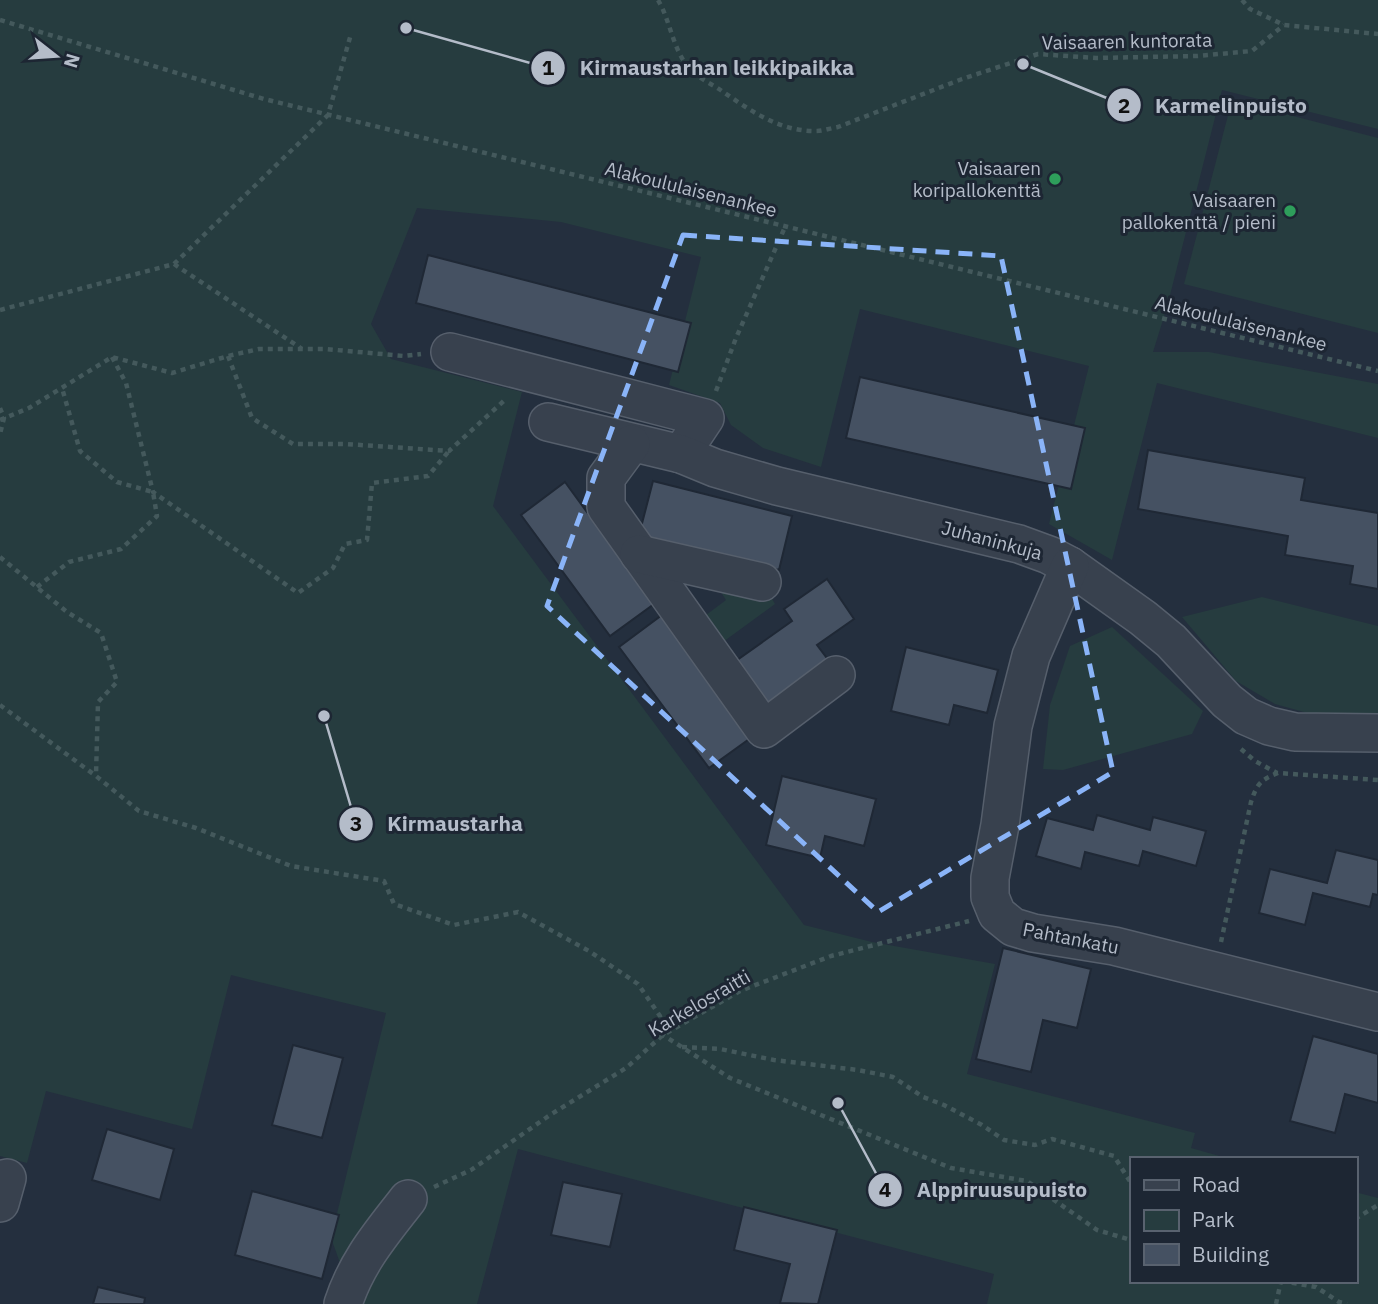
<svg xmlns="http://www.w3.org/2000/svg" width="1378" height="1304" font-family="'IBM Plex Sans',sans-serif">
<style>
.green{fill:#263c3f}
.building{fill:#455162;stroke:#1f2835;stroke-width:2}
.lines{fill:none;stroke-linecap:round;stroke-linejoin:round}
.minor-casing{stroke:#565f6c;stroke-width:40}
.path{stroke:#44595c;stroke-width:4.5;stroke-dasharray:5 5;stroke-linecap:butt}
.minor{stroke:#38414e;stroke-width:37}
.marked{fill:none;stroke:#8ab4f8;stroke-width:5;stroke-dasharray:14 9;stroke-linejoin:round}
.leisure-dot{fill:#2e9e5b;stroke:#1d2633;stroke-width:2.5}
.labels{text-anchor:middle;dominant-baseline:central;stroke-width:6;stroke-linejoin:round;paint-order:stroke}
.street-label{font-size:19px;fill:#b4bcc9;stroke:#1d2633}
.poi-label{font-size:19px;fill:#b4bcc9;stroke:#1d2633;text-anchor:end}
.leader{fill:none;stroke:#b4bcc9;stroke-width:2.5}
.callout-dot{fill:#b4bcc9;stroke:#1d2633;stroke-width:2.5}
.mark-label{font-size:21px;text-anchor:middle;font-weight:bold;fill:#111}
.callout-label{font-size:21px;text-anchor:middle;font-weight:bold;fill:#b4bcc9;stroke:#1d2633;stroke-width:6;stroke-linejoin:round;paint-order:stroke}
</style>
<rect width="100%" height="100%" fill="#242f3e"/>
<!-- green -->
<g class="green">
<polygon points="0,0 1378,0 1378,129 1222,90 1167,307 1153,352 1209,352 1378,384 1378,438 1157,383 1112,560 1049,524 1089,366 860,309 821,467 763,448 731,425 720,403 669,385 701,257 561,222 417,208 371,324 391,359 522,392 493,506 804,925 872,942 995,964 967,1074 1195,1133 1191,1148 1230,1159 1131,1159 1131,1281 1355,1281 1355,1192 1378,1198 1378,1304 987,1304 994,1274 518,1149 477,1304 355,1304 331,1238 386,1013 231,975 192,1129 46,1091 27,1163 0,1156"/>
<polygon points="1232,100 1378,138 1378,333 1184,284"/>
<polygon points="707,570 762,582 775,604 723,642 706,615 726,600"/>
<polygon points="1262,597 1378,626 1378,717 1311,714 1275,704 1236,681 1182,617"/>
<polygon points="1112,627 1203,711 1192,734 1063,770 1043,769 1050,705 1070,646"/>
</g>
<!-- building -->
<g class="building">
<polygon points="428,255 691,323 678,372 416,303"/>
<polygon points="860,377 1085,428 1071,489 846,438"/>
<polygon points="1148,450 1305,478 1301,500 1378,513 1378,589 1350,584 1353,566 1285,555 1288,536 1138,509"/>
<polygon points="653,481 792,516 779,570 639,535"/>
<polygon points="565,482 654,604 610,636 521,515"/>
<polygon points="827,579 854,619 817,645 829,661 764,708 733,663 792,621 784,609"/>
<polygon points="662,615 752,737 709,768 619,647"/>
<polygon points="906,647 998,670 987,713 954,705 949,725 891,711"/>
<polygon points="782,776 876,799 864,846 825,836 820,858 766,845"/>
<polygon points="1097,815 1150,830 1153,817 1206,831 1196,866 1143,851 1139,866 1085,852 1081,869 1036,856 1047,818 1093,830"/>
<polygon points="1336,850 1378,860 1378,895 1373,894 1370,907 1313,893 1305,925 1259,913 1270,869 1327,883"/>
<polygon points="1003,948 1091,969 1077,1028 1043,1020 1031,1072 976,1059"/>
<polygon points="1313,1036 1378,1054 1378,1103 1345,1094 1335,1133 1290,1121"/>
<polygon points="293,1045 343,1058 322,1138 272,1125"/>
<polygon points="107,1129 174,1149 160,1200 92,1180"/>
<polygon points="563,1182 622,1194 610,1247 551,1235"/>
<polygon points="252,1191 339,1215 322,1279 235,1255"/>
<polygon points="744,1207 837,1230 818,1304 780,1303 790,1264 734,1250"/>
<polygon points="98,1287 145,1298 144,1304 93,1304"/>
</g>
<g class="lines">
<defs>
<g id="minor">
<polyline points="450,352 705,418 681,454"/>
<polyline points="548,422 681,454 715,468 777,486 1019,544 1049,555 1070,566 1143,618 1171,641 1227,701 1246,716 1269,726 1295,732 1378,733"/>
<polyline points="631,444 606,478 606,507 764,729 836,675"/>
<polyline points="639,554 762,582"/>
<polyline points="1070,566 1031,656 1013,726 1000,825 990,878 990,897 997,914 1013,927 1033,933 1114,946 1378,1012"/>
<polyline points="0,1203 7,1178"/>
<path d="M343,1304C357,1261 381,1234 408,1199"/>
</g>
</defs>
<!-- minor casing -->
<use href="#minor" class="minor-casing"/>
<!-- path -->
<g class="path">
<path d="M658,0C671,22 672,48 689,68C696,77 710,83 719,89C748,109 779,132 817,131C823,131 831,128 838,127L962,79L1038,54L1096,58L1197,56L1252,51L1284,25"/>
<polyline points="1242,0 1250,9 1284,25 1378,34"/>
<polyline points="0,20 264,99 1378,371"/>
<polyline points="174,264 302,349"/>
<polyline points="0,310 174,264 328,115 351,34"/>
<polyline points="228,356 252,418 293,444 346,444 449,451 507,398"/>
<polyline points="112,357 126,383 153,492 298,593 333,568 345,544 367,540 372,483 428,476 449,451"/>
<polyline points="716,391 736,338 785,227"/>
<polyline points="0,408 4,418 0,434"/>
<polyline points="0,420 29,408 112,357 172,373 228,356 259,349 325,349 404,356 421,354"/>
<polyline points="0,557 67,612 101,633 117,682 98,702 96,775"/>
<polyline points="37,587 69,562 121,549 157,516 153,492 117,482 80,451 62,388"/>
<polyline points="0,705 96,776 139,811 196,828 291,866 384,881 394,904 454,925 518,912 589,951 638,984 660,1016 663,1035 730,1078 951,1168 1027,1181 1097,1230 1131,1240"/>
<polyline points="1241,749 1255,761 1277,773"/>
<path d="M1221,942L1251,802C1257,784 1260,780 1278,773L1378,780"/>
<polyline points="682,1047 720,1049 774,1060 858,1070 893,1077 923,1097 944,1105 982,1125 1004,1140 1035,1145 1052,1139 1114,1156 1131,1183"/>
<polyline points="434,1187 471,1170 550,1115 626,1068 663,1035 740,991 831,956 969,921"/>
<polyline points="1355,1219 1378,1205"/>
<polyline points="1282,1281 1316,1287 1339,1302 1347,1304"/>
<polyline points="1276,1304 1281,1281"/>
</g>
<!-- minor -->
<use href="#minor" class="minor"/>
</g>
<!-- marked area -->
<path class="marked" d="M683,235L1001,256L1113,772L878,912L547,606Z"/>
<!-- markers -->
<g class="leisure-dot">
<circle cx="1055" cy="179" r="7"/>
<circle cx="1290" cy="211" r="7"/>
</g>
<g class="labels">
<!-- street labels -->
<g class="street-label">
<text transform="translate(1127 41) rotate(-1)">Vaisaaren kuntorata</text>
<text transform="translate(691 189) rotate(14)">Alakoululaisenankee</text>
<text transform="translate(1241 323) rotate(14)">Alakoululaisenankee</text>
<text transform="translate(992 540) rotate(15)">Juhaninkuja</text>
<text transform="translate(1071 938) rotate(11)">Pahtankatu</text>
<text transform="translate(699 1003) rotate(-30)">Karkelosraitti</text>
</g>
<!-- poi labels -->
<g class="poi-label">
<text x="1041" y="168">Vaisaaren<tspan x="1041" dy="22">koripallokenttä</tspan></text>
<text x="1276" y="200">Vaisaaren<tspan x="1276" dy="22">pallokenttä / pieni</tspan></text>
</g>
</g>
<!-- callouts -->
<path class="leader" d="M406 28L548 68M1023 64L1124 105M324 716L356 824M838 1103L885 1190"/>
<g class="callout-dot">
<circle cx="406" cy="28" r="7"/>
<circle cx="1023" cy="64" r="7"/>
<circle cx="324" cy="716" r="7"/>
<circle cx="838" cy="1103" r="7"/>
<circle cx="548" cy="68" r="18"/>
<circle cx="1124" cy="105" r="18"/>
<circle cx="356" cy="824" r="18"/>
<circle cx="885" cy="1190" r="18"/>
</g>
<g class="mark-label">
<text x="548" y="75">1</text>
<text x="1124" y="113">2</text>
<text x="356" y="831">3</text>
<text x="885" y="1197">4</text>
</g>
<g class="callout-label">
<text x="717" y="75">Kirmaustarhan leikkipaikka</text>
<text x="1231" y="113">Karmelinpuisto</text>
<text x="455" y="831">Kirmaustarha</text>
<text x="1002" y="1197">Alppiruusupuisto</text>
</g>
<!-- legend -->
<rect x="1130" y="1157" width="228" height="126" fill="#1d2633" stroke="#59626f" stroke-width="2"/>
<rect x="1144" y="1180" width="35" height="10" fill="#38414e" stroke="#59626f" stroke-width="2"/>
<text x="1192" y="1192" font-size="21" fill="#b4bcc9">Road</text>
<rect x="1144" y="1210" width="35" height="21" fill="#263c3f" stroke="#59626f" stroke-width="2"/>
<text x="1192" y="1227" font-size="21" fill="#b4bcc9">Park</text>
<rect x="1144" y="1244" width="35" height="21" fill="#455162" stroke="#59626f" stroke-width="2"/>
<text x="1192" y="1262" font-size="21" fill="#b4bcc9">Building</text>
<!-- north arrow -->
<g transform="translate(56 56) rotate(107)" stroke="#1d2633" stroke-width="5" paint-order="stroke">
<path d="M0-5L12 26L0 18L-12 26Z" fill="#b4bcc9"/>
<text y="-10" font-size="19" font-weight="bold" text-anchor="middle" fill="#b4bcc9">N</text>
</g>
</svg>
